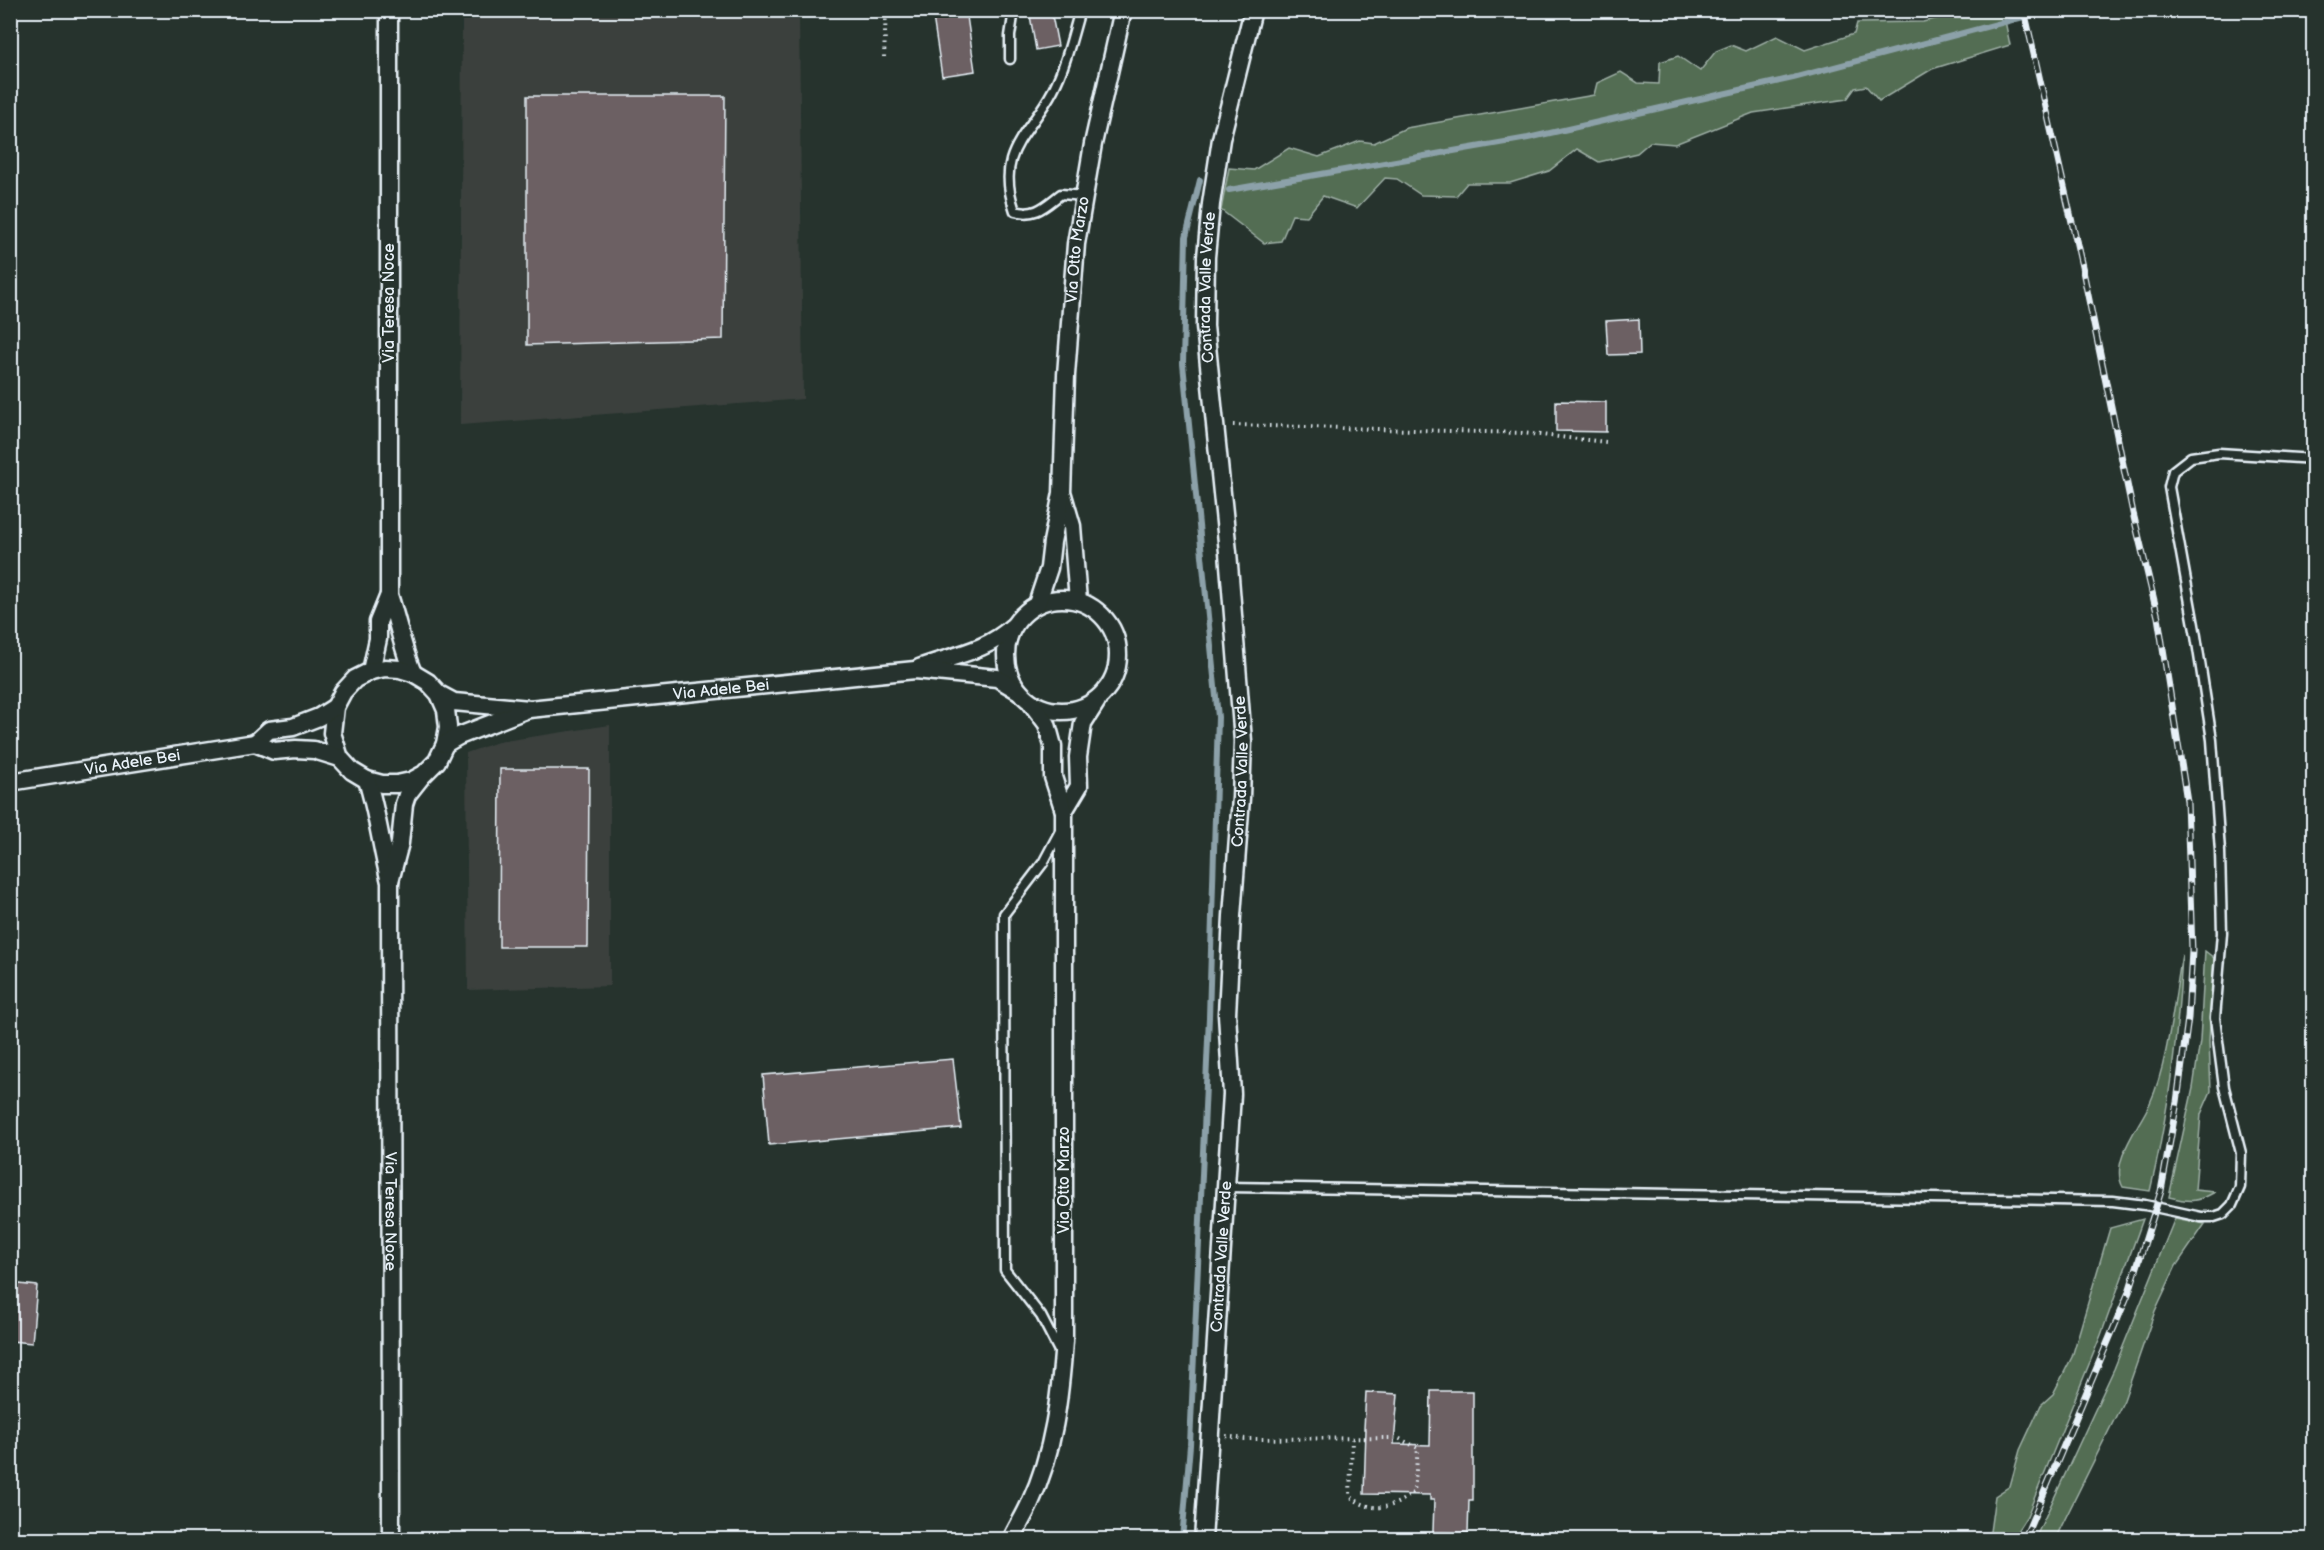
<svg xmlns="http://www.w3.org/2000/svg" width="2324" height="1550" font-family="'Balsamiq Sans',sans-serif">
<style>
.built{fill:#3b413e}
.green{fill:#536d53;stroke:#9eafa6;stroke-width:1.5}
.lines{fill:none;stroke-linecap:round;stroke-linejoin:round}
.stream{stroke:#8ca1a9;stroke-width:6}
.building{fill:#6c6164;stroke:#e8f1f8;stroke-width:1.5}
.lane-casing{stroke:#e8f1f8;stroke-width:13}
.street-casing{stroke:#e8f1f8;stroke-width:21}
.path{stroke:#e8f1f8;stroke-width:4;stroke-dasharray:1.5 4.5;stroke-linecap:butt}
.lane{stroke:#26332d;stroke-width:8}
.street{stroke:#26332d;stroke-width:16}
.rail-casing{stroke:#e8f1f8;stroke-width:7}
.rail{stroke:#26332d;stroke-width:4.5;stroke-dasharray:14;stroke-linecap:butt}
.labels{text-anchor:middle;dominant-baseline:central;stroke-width:4.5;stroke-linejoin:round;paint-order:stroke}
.street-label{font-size:16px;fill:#e8f1f8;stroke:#26332d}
</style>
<rect width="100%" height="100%" fill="#26332d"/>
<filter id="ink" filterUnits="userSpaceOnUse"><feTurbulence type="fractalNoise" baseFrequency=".0167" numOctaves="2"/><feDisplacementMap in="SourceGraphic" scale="12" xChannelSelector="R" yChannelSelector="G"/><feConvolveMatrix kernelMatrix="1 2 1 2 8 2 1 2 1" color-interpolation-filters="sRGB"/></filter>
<g filter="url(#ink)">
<!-- built -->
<g class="built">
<polygon points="462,11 799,11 803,399 460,425"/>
<polygon points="610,725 610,986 468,990 466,753 498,742"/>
</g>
<!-- green -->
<g class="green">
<polygon points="1971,10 2003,11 2010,45 1932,69 1879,101 1866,86 1855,88 1847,99 1753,113 1675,144 1650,142 1637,153 1599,162 1577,149 1549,171 1510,183 1467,183 1456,196 1421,195 1397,179 1385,178 1357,208 1323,196 1307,216 1292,215 1281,241 1264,243 1221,210 1229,168 1254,170 1289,148 1319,157 1360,141 1374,143 1406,128 1594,95 1597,83 1621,72 1638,83 1659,84 1660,62 1678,56 1700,71 1716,51 1731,45 1746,51 1777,36 1805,50 1854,34 1857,23 1923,22"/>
<path d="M2205,951L2214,958L2209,1041L2211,1091L2201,1114L2195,1190L2215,1192C2196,1203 2189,1202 2169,1197L2193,1088L2200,1041Z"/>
<path d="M2182,955C2178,1035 2169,1113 2150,1191L2123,1187C2109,1162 2140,1126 2150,1103C2168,1064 2174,999 2182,955Z"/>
<polygon points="2175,1218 2205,1224 2176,1266 2155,1311 2124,1400 2055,1539 2035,1539 2114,1369"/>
<polygon points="2143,1219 2101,1335 2027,1516 2012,1539 1989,1539 1995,1496 2010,1486 2020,1450 2041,1405 2053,1394 2072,1357 2110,1228"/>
</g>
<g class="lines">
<!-- stream -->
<g class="stream">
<polyline points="1229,190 1528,138 1793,78 2050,10"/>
<polyline points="1182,1540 1190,1445 1209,1017 1218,717 1183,364 1186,237 1200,180"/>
</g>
</g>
<!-- building -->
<g class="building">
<polygon points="932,10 966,10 975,71 942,76"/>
<polygon points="1029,10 1051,10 1058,46 1036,50"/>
<polygon points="527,96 725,96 723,339 527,345"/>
<polygon points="1639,319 1640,354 1608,355 1606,321"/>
<polygon points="1556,401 1606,402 1606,432 1556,431"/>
<polygon points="500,769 589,769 588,947 499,947"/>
<polygon points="953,1059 961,1128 769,1145 763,1075"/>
<polygon points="10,1283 37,1286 32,1343 10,1341"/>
<polygon points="1431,1391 1473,1391 1473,1500 1469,1500 1468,1533 1433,1532 1434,1500 1430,1500 1430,1495 1364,1494 1366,1429 1364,1429 1366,1392 1398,1394 1394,1444 1430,1445"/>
</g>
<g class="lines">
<defs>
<g id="lane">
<path d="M1080,10C1072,37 1066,65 1053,90C1029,136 994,151 1015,211C1036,217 1045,206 1061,194L1084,196"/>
<polyline points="1010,59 1010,36 1014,10"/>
<polyline points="1226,1187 2113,1201 2145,1205 2201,1217 2214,1217 2223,1214 2232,1205 2240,1187 2241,1153 2224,1087 2215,1018 2222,933 2220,851 2212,740 2196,636 2169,487 2173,471 2191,457 2219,453 2314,459"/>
<polyline points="1059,1351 1041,1316 1005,1270 1004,914 1043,863 1060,831"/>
</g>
<g id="street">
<path d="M389,10V595C398,621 402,648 413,673"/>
<polyline points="1063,495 1072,526 1078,601"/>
<circle cx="1062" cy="655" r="56"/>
<path id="s1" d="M1037,604L1049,568L1052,542L1062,493L1066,375L1076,244L1093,144L1123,10"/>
<path d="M919,668C951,656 987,651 1012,627"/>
<polyline points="371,671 378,639 378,622 389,595"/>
<path id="s2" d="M439,694L446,710L448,727L445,744L437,761L424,774L411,781L397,784H382L367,780L352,771L340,758L332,733L335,707L343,692L355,679L371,671L385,668L400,669L413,673L428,682L439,694L454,702L529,709L915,670L997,678L1017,690"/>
<polyline points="255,743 269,730 293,727 319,717 335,707"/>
<polyline points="445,744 459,736 528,709"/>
<path id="s3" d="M367,780C378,815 381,847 390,882L391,1540"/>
<path id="s4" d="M10,782L255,743L274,751L296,749L314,750L340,758"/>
<polyline points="1064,811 1079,786 1078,757 1083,723 1097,701"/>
<polyline points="390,881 400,843 404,804 407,795 422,776"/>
<path d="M1011,1540C1017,1527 1025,1515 1030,1503C1054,1452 1060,1396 1064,1341V811L1053,777V746L1047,724L1031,703"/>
<path id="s5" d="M1203,1540L1232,1094L1227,1014L1232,916L1241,798L1243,741L1228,552L1205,326L1206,257L1211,204L1221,139L1253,10"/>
</g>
</defs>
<!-- lane casing -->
<use href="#lane" class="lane-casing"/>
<!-- street casing -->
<use href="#street" class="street-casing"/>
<!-- path -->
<g class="path">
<polyline points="884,57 886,10"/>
<polyline points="1233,425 1522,433 1606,442"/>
<path d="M1226,1436L1245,1439L1398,1438L1418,1448L1414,1492C1394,1509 1371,1514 1350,1496L1352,1439"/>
</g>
<!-- lane -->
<use href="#lane" class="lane"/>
<!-- street -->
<use href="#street" class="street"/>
<defs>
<polyline id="rail" points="2024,1540 2129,1292 2161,1191 2177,1102 2188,1018 2192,951 2187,801 2158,617 2133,513 2083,271 2024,10"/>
</defs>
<!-- rail casing -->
<use href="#rail" class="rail-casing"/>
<!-- rail -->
<use href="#rail" class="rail"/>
</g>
</g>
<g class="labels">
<!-- street labels -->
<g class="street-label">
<text stroke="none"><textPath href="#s1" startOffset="358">Via Otto Marzo</textPath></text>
<text stroke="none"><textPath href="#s5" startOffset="1256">Contrada Valle Verde</textPath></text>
<text transform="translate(389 303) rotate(-90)">Via Teresa Noce</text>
<text stroke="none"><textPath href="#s2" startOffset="651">Via Adele Bei</textPath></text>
<text stroke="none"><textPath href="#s4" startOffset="124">Via Adele Bei</textPath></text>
<text stroke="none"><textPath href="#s5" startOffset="770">Contrada Valle Verde</textPath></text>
<text transform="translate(1064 1180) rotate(-90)">Via Otto Marzo</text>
<text stroke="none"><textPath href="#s3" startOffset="434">Via Teresa Noce</textPath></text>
<text stroke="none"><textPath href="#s5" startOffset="284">Contrada Valle Verde</textPath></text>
</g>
</g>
<!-- margin -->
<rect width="2324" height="1550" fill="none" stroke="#26332d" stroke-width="36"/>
<rect x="18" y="18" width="2288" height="1514" fill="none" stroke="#e8f1f8" stroke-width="2" filter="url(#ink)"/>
</svg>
